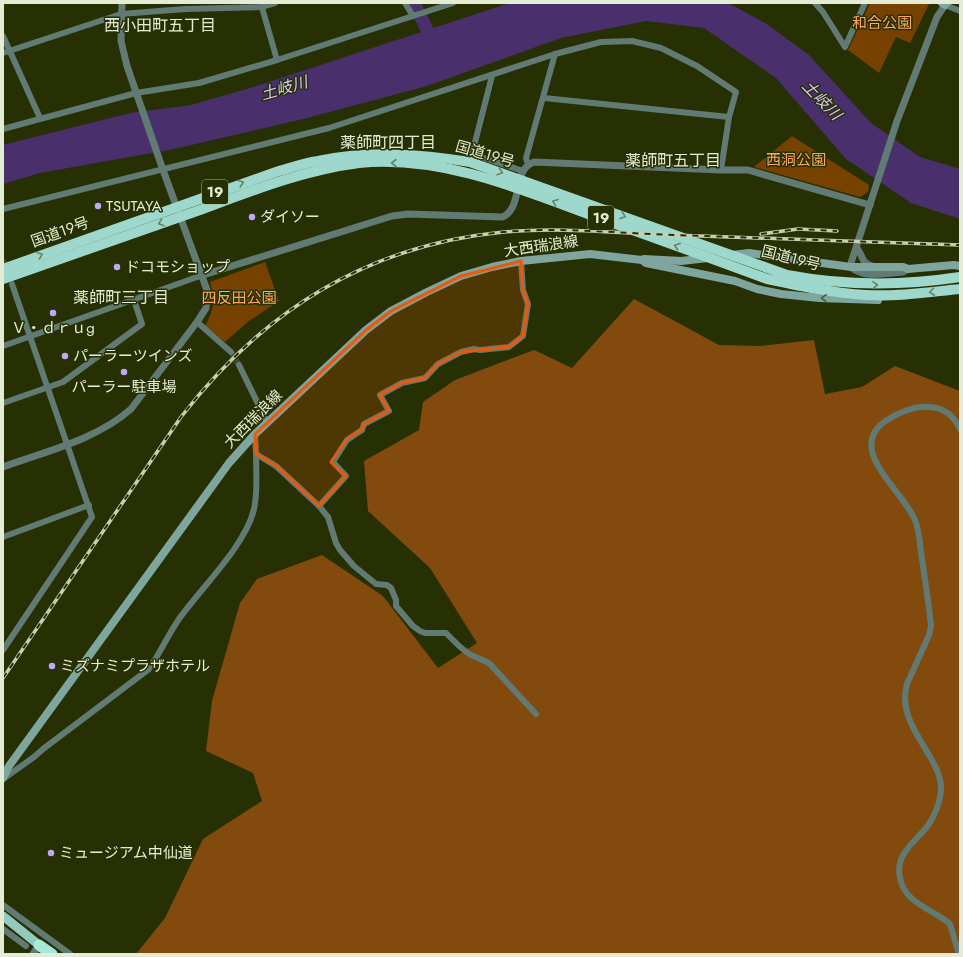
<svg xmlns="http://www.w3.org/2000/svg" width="963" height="957" font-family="Jost,'Noto Sans JP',sans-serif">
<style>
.green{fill:#774100}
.forest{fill:#824a0c}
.water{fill:#49306d}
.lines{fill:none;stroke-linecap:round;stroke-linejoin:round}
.river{stroke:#49306d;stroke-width:13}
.minor-tunnel{stroke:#434c21;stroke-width:6;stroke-dasharray:6 3;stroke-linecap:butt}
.minor{stroke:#617a74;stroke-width:6}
.tertiary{stroke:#617a74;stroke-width:7}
.secondary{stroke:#7ea69e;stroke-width:8}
.primary{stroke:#94c9be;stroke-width:9}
.trunk{stroke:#9ed8cc;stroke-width:10}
.motorway{stroke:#a8e8db;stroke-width:11}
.rail-casing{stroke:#c7cfb3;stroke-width:3.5}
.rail{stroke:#273002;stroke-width:2;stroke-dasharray:6;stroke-linecap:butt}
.oneway{stroke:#628467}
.oneway2{stroke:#4a5f40}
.marked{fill:#e8590c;fill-opacity:0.2;stroke:#e8590c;stroke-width:3;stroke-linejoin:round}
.poi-dot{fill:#c2a7f2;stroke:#273002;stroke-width:1.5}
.labels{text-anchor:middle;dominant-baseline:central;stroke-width:3;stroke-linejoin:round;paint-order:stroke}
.shield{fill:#273002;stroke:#abb494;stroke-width:1}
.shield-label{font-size:14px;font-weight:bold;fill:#e4ecd3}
.park-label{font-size:15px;fill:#fca95f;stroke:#273002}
.street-label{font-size:15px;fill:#e4ecd3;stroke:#273002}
.poi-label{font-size:15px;fill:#e4ecd3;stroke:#273002;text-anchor:start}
.neighbourhood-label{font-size:16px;fill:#e4ecd3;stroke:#273002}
.water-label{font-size:16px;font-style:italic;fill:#d9c5fe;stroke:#273002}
</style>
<rect width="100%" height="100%" fill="#273002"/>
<!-- green -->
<g class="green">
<polygon points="870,3 929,4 910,43 896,37 879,73 848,50"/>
<polygon points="792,136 869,185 868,192 860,197 754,167"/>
<path d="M265,262L279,301L249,321L225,342L205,326C214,310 215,300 210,282Z"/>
</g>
<!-- forest -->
<polygon class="forest" points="634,299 719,345 760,346 814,340 825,394 862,387 895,366 960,391 960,954 136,954 165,918 203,839 262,801 253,773 206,751 212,701 240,603 257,579 322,555 383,596 438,668 477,643 430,568 368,511 364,461 419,430 423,402 455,380 534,350 572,368"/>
<!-- water -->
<polygon class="water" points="510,3 728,3 767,24 809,55 871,123 920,157 960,169 960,219 911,203 846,159 776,78 704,28 646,21 561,38 427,86 303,119 174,149 40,173 3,184 3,145 130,113 191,105 250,88"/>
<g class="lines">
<!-- river -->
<polyline class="river" points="414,3 434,44"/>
<!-- minor-tunnel -->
<g class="minor-tunnel">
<polyline points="3,260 7,271"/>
<polyline points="231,352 239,365"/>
</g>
<!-- minor -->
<g class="minor">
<polyline points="405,3 413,16"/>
<polyline points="815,3 823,12 845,47 865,3"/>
<polyline points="261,4 277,60"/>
<polyline points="945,5 960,11"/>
<polyline points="3,36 40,118"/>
<polyline points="3,53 121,14 185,9 261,7 275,3"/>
<polyline points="492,76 472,154 523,171"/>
<polyline points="544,98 729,117"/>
<polyline points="3,129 136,93 199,83 277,60 453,3"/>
<polyline points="528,164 526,158 555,54"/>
<polyline points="3,209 329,128 555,54 601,42 632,41 661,48 697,66 736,92 729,117 721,170"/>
<polyline points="197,322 231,352"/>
<polyline points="3,346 200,276"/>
<polyline points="239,365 267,422"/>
<polyline points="3,403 63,382 142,324 134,300"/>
<polyline points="255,434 256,454 276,466 319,506 328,517 336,543 340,550 354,566 376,584 387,585 391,588 396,600 396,606 413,626 420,631 425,633 446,633 459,646 469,654 489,663 536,714"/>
<polyline points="319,506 346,476 333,462 347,440 362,430 364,424 389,411 380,395 402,383 425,378 438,364 461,352 474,349 480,350 509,347 523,336 528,304 523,290 521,261"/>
<polyline points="3,537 89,505"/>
<polyline points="3,650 92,517 12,284"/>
<path d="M3,779L34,757L43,749L149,669C160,653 168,635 179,619C201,588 246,545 254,509C258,492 256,471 256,454"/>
<polyline points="3,905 70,954"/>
<polyline points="3,929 26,946"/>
<path d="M959,954L950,924C933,909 905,904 900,878C895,854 913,844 926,828C934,818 941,801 941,788C941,756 895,725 907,684L929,635L931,626C929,604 925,581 922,559C920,548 920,535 916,523C907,493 842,449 887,420C900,412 915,405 930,407C945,408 954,416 960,429"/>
</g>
<!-- tertiary -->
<g class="tertiary">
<path d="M857,248C863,256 861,263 872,266"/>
<path d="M908,269L903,272C886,273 865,279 851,267V263L897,121L937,17L945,5"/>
<path d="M200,276L392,216L408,214L503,217C524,206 511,170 534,162L721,170H748L870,205"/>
<path d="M3,467C46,451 96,440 131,409L197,322L206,308L207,290L163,170L127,66L121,41L122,3"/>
<polyline points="33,954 39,945"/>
</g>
<!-- secondary -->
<g class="secondary">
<polyline points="942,3 945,5 947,3"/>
<polyline points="732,255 749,253 851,267 903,267 908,269 954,265 960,266"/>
<polyline points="644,259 681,261 708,258"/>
<polyline points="3,778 9,766 229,463 255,434 366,330 391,311 427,292 461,276 492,267 521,261 590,254 642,260 646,263 735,281 757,289 781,294 819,298 878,300"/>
</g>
<!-- primary -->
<polyline class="primary" points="3,916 39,945"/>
<!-- trunk -->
<g class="trunk">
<path d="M3,269L276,172C290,168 304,163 318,161C368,150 420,154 470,162L787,275C845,286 901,286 960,277"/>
<path d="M3,279C68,256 132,234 197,211C249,192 303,170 359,163C441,155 521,189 596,217C653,237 710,258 767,279C800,286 832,293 866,295C897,297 929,292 960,289"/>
</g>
<!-- motorway -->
<polyline class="motorway" points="39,945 52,954"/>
<defs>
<g id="rail">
<polyline points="761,234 798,229 837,231"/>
<path d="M3,678L181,417C264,310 368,245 504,232C559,227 618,233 673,235C769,238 864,242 960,245"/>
</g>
</defs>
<!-- rail casing -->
<use href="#rail" class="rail-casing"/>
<!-- rail -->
<use href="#rail" class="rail"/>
</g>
<!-- one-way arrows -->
<defs><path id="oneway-chevron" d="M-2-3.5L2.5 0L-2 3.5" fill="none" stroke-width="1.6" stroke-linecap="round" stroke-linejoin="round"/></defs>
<g class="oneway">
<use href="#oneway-chevron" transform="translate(394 163) rotate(180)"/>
<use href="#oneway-chevron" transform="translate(500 172) rotate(18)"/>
<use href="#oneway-chevron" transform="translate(241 183) rotate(-18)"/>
<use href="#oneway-chevron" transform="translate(555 202) rotate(-160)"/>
<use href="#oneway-chevron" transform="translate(623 216) rotate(20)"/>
<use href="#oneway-chevron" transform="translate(161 223) rotate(161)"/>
<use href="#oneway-chevron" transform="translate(677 246) rotate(-160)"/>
<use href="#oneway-chevron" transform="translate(40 255) rotate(-20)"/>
<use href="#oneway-chevron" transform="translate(875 285) rotate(-1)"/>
<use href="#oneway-chevron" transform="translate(932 292) rotate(173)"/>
</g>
<use class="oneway2" href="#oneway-chevron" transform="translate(824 298) rotate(-176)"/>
<!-- marked area -->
<path class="marked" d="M521,261L523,290L528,304L523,336L509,347L461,352L438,364L425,378L402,383L380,395L389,411L364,424L362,430L348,438L331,462L346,476L319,506L276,466L256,454L255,434L366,330L391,311L461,276Z"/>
<!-- markers -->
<g class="poi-dot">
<circle cx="98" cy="206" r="4"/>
<circle cx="252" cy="217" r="4"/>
<circle cx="117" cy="267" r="4"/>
<circle cx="53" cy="313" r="4"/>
<circle cx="65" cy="356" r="4"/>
<circle cx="124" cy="372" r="4"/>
<circle cx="52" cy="666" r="4"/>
<circle cx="51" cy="853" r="4"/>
</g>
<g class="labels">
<!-- shield labels -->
<g class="shield">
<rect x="202" y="180" width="26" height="24" rx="3"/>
<rect x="588" y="206" width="26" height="24" rx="3"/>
</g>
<g class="shield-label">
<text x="215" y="192">19</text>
<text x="601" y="218">19</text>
</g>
<!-- park labels -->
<g class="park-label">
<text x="882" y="23">和合公園</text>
<text x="796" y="160">西洞公園</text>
<text x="239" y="298">四反田公園</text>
</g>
<!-- street labels -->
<g class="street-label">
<text transform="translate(485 154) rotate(16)">国道19号</text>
<text transform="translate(60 232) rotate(-20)">国道19号</text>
<text transform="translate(541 246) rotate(-8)">大西瑞浪線</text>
<text transform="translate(791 258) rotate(14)">国道19号</text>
<text transform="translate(253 419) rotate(-45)">大西瑞浪線</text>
</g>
<!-- poi labels -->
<g class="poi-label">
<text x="106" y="206">TSUTAYA</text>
<text x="260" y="217">ダイソー</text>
<text x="125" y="267">ドコモショップ</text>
<text x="53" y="328" text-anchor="middle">Ｖ・ｄｒｕg</text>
<text x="73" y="356">パーラーツインズ</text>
<text x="124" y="387" text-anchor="middle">パーラー駐車場</text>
<text x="60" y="666">ミズナミプラザホテル</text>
<text x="59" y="853">ミュージアム中仙道</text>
</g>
<!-- neighbourhood labels -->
<g class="neighbourhood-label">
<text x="160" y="25">西小田町五丁目</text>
<text x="388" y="142">薬師町四丁目</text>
<text x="673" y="160">薬師町五丁目</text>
<text x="121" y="297">薬師町三丁目</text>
</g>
<!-- water labels -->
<g class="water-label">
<text transform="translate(284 88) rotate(-16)">土岐川</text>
<text transform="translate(822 100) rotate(46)">土岐川</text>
</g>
</g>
<!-- border -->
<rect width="963" height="957" fill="none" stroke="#e4ecd3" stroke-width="8"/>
</svg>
